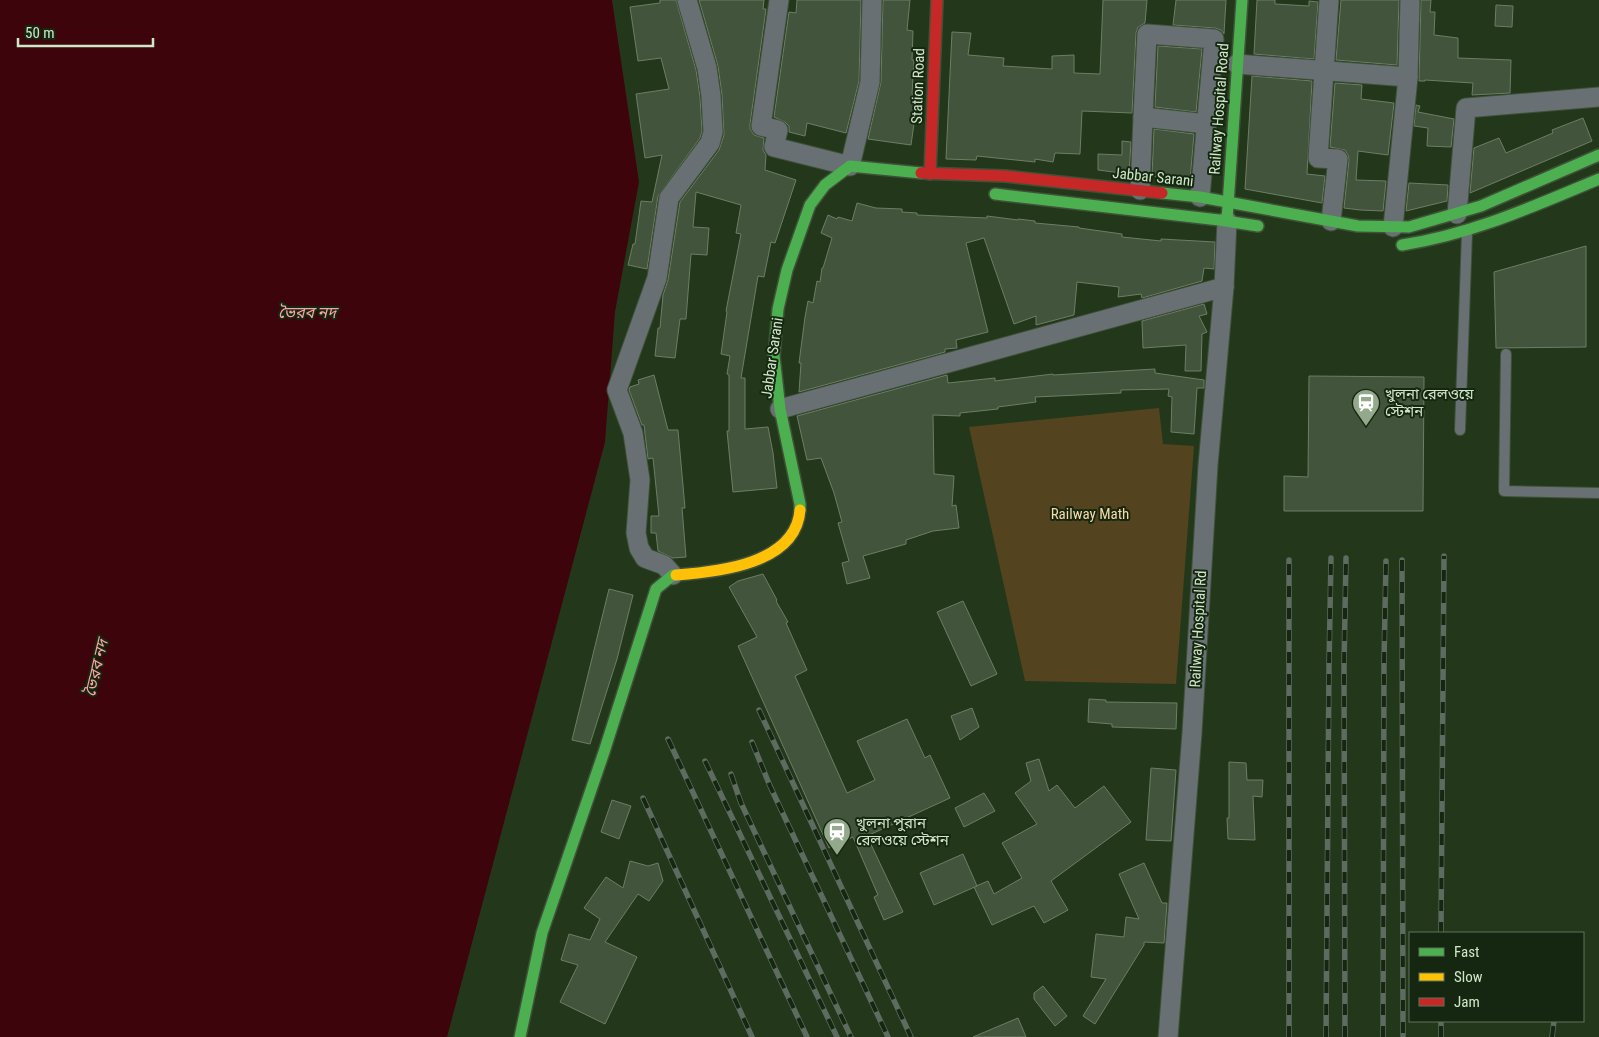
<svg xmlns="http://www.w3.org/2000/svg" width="1599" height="1037" font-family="'Roboto Condensed','Noto Sans Bengali',sans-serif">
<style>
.green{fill:#53431f}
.water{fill:#3d050b}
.building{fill:#42543c;stroke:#6c7e66}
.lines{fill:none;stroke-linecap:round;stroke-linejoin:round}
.lane-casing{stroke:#3f5139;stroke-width:12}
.street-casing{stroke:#3f5139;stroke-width:21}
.fast-casing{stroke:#3f5139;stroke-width:14}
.slow-casing{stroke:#3f5139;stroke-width:14}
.jam-casing{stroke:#3f5139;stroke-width:14}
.lane{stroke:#687073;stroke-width:10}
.street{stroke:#687073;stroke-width:19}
.fast{stroke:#4caf50;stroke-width:11}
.slow{stroke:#ffc107;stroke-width:11}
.jam{stroke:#c62828;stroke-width:11}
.rail-casing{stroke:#5e6b60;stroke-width:5.5}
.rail{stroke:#152710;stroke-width:4;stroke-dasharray:11;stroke-linecap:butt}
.labels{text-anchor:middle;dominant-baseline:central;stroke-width:4;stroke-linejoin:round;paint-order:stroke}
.street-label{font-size:15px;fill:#cfe6c8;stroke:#152710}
.poi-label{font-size:15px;fill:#cfe6c8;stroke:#152710;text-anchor:start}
.park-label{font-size:15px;fill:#fad9a4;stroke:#152710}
.water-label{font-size:16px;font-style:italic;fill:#faa4a5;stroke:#152710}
</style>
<rect width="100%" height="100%" fill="#23381b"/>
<!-- green -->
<polygon class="green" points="1159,408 1163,444 1194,446 1176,684 1025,681 969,427"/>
<!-- water -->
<polygon class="water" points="0,0 612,0 639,182 615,312 605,442 447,1037 0,1037"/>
<!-- building -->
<g class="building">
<polygon points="660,0 676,0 696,70 700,97 702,131 700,138 658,196 647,269 628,265 633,244 635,244 641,201 652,202 662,155 645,158 636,94 669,89 661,58 638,61 630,7 660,3"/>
<polygon points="699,0 764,0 763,9 766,9 750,124 750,129 754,135 764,138 763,150 766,155 765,170 796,180 775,243 771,242 764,277 758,276 741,378 745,378 745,429 768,427 773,453 777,488 733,492 727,431 729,431 729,375 727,374 730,356 721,354 727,312 726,311 741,234 736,233 741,205 696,192 693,227 709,228 707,255 691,254 686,319 680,319 675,358 655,356 658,328 660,328 663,295 668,280 680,202 719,150 724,135 722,95 718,66"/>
<polygon points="797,0 861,0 859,81 846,133 807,123 805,136 789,132 789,126 785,122 774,117 789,12 796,13"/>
<polygon points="883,0 910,0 907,30 913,31 912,60 914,60 912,94 918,95 911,145 868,139 881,82"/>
<polygon points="1103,0 1147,0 1145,23 1138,27 1136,33 1132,113 1082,111 1080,154 1055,153 1053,162 1035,159 1035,162 977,156 976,160 946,159 952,32 971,33 968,55 1004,58 1003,66 1052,69 1052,56 1074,55 1074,73 1100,74"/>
<polygon points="1176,0 1226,0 1224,34 1221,30 1215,28 1173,25"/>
<polygon points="1257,0 1275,0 1275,4 1309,6 1309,1 1318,2 1314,59 1254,54"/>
<polygon points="1341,0 1399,0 1397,65 1336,60"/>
<polygon points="1421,0 1431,0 1430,12 1435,12 1434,35 1458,38 1458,58 1511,60 1510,93 1472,95 1473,83 1425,80 1425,81 1419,81"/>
<polygon points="1496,5 1513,6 1512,27 1495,26"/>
<polygon points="1158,46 1202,49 1196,112 1155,107"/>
<polygon points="1252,76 1312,81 1307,174 1325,176 1322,203 1245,189"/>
<polygon points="1335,83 1362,85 1361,99 1394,103 1388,155 1358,151 1356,180 1386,181 1383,211 1360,210 1344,208 1349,160 1348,155 1345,150 1330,147"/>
<polygon points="1416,105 1420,106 1418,112 1454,119 1451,147 1427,146 1428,128 1414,126"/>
<polygon points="1583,118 1592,141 1470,193 1474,148 1499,138 1506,153 1553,133 1552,130"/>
<polygon points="1154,129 1194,134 1190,180 1152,176"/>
<polygon points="1122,141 1131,142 1129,174 1098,170 1098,154 1122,155"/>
<polygon points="1409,183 1448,185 1447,201 1406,211"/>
<polygon points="857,203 876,208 902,209 902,212 917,213 917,215 987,218 987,216 1018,220 1018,219 1035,221 1035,223 1079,227 1079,228 1122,234 1122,237 1161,241 1161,239 1215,242 1214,269 1204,268 1202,281 1142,298 1141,294 1118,297 1119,287 1077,282 1074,315 1036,325 1036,316 1014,324 984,238 966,243 988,332 956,340 957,348 945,349 945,352 799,392 801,363 799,363 805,317 808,301 813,303 817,281 820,282 822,268 823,268 832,238 821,233 828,215 837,219 838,217 852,221"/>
<polygon points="1586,246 1586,347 1496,348 1494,272"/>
<polygon points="1204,304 1207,314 1199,316 1207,332 1202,334 1201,371 1185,371 1186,345 1143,348 1142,321"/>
<polygon points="1155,369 1155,373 1204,380 1204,388 1197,388 1194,434 1171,432 1172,397 1168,396 1169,389 1121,390 1121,393 1035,397 1036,402 998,407 998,409 960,413 960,416 933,415 934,474 954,476 952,506 956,505 959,528 933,531 906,540 906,544 863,556 870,578 847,584 842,563 849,561 838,523 842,522 834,493 821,458 807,460 797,416 947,375 948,383 995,378 995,381 1053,374 1053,375"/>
<polygon points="654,375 668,430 678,430 685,508 682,508 686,557 673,558 658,551 656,533 651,533 651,516 659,516 653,458 648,459 644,425 642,425 629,390 630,387 639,384 638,380"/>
<polygon points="1309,376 1424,377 1423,511 1284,511 1284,476 1308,477"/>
<polygon points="763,574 777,600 776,601 788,622 786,623 807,670 795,676 847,793 875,780 857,741 907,719 925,758 930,755 950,798 867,836 903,912 884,920 874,897 878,895 853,837 829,848 738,646 757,637 729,587 738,581"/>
<polygon points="609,589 633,595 617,659 590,744 572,740"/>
<polygon points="963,601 997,674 971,686 937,612"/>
<polygon points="1089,699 1106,700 1106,702 1177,703 1176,729 1112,727 1112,724 1088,722"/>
<polygon points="972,708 979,727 960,740 951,716"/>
<polygon points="1039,759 1049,791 1057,785 1075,808 1104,786 1131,822 1051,881 1068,910 1044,923 1034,906 992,925 974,887 988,881 994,894 1022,878 1002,843 1037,824 1015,793 1031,781 1026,763"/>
<polygon points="1229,762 1246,763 1247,780 1263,780 1262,797 1253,796 1255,840 1228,839 1227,818 1229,818"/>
<polygon points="1151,768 1176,770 1171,841 1146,840"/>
<polygon points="984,793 995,811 964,827 955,808"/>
<polygon points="612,800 631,806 619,839 601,832"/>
<polygon points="963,854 977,886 934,905 920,873"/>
<polygon points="630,861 648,866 658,863 663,881 649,901 638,894 605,942 637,957 605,1024 560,1002 578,965 561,960 569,934 590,940 600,919 584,908 606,877 623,888"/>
<polygon points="1144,863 1162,903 1167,903 1164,943 1144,942 1144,945 1095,1024 1083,1016 1106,979 1091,977 1096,934 1124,937 1126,917 1139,919 1119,874"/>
<polygon points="1043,986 1067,1016 1055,1026 1034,999 1034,993"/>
<polygon points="1018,1018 1026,1037 973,1037"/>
</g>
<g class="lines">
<defs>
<g id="lane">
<polyline points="1506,354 1504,491 1599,493"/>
<polyline points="1460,430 1467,233"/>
</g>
<g id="street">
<polyline points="779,0 761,126 778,130 774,147 850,166 870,82 872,0"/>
<polyline points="1329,0 1318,158 1338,159 1331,221"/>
<polyline points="1237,64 1408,77"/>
<polyline points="1143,117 1147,34 1214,39 1200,197"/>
<polyline points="1140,190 1143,117 1207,124"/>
<polyline points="1457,214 1466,108 1599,97"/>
<polyline points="1393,227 1408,77 1410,0"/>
<polyline points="780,409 1224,287"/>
<polyline points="673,575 664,565 645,558 639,548 636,533 640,480 633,433 617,390 657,278 669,198 710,143 713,132 711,96 707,68 687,0"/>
<polyline points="1168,1037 1192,733 1208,465 1224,287 1227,221"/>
</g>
<g id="fast">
<polyline points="1162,193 1200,197 1358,226 1409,227 1481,206 1599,155"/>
<polyline points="995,194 1219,220 1258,226"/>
<polyline points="1227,220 1242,0"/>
<path d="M1402,245C1473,234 1534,206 1599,179"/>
<polyline points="800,510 800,504 780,409 774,356 778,309 787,270 810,205 825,185 850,166 921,173"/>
<polyline points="520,1037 542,933 604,752 656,589 673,575 676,575"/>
</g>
<path id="slow" d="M676,575C718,572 796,564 800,510"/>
<g id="jam">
<polyline points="921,173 1005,176 1162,193"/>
<polyline points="930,174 937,0"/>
</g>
</defs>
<!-- lane casing -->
<use href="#lane" class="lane-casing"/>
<!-- street casing -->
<use href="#street" class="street-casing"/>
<!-- fast casing -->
<use href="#fast" class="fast-casing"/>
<!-- slow casing -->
<use href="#slow" class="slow-casing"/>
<!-- jam casing -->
<use href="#jam" class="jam-casing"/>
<!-- lane -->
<use href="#lane" class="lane"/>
<!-- street -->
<use href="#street" class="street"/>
<!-- fast -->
<use href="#fast" class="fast"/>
<!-- slow -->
<use href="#slow" class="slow"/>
<!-- jam -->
<use href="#jam" class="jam"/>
<defs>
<g id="rail">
<polyline points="1402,560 1403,1037"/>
<polyline points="759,710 911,1037"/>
<polyline points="668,739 807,1037"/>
<polyline points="752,742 770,786 888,1037"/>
<polyline points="705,761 837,1037"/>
<polyline points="731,774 741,803 851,1037"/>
<polyline points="643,798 752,1037"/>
<polyline points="1441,933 1444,556"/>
<polyline points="1289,1037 1289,560"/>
<polyline points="1326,1037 1329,666 1331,558"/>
<polyline points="1345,1037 1344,666 1346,558"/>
<polyline points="1383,1037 1384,662 1386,561"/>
<polyline points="1441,1037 1441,1021"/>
<polyline points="1552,1037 1554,1021"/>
</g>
</defs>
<!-- rail casing -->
<use href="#rail" class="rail-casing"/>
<!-- rail -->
<use href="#rail" class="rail"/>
</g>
<!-- icons -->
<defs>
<symbol id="station-pin" viewBox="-11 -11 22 30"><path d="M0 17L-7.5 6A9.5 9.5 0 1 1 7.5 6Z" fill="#93a98b" stroke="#152710"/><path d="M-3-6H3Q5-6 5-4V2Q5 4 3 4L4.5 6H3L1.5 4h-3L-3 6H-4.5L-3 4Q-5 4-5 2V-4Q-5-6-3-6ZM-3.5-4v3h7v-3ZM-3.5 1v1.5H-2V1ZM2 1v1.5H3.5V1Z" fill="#fff"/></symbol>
</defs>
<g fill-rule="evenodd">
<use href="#station-pin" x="1350" y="387" width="32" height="43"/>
<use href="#station-pin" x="821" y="816" width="32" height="43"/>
</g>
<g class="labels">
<!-- street labels -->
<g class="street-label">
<text transform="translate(918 86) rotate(-88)">Station Road</text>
<text transform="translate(1219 109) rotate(-86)">Railway Hospital Road</text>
<text transform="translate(1153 177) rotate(6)">Jabbar Sarani</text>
<text transform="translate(772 358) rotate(-82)">Jabbar Sarani</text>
<text transform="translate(1198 629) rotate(-87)">Railway Hospital Rd</text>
</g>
<!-- poi labels -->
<g class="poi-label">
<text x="1385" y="394">খুলনা রেলওয়ে<tspan x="1385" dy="17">স্টেশন</tspan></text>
<text x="856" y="823">খুলনা পুরান<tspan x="856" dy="17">রেলওয়ে স্টেশন</tspan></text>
</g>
<!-- park labels -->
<g class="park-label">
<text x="1090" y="514">Railway Math</text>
</g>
<!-- water labels -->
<g class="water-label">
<text x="307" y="312">ভৈরব নদ</text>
<text transform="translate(96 668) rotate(-77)">ভৈরব নদ</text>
</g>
</g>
<!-- legend -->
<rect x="1409" y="932" width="175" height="90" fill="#152710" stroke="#5f735a"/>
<rect x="1419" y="948" width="25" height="8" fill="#4caf50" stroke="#5f735a"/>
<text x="1454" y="957" font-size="15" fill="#cfe6c8">Fast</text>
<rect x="1419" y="973" width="25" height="8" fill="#ffc107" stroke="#5f735a"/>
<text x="1454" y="982" font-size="15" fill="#cfe6c8">Slow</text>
<rect x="1419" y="998" width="25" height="8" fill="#c62828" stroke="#5f735a"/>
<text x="1454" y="1007" font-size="15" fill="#cfe6c8">Jam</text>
<!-- scale -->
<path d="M18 38v8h135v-8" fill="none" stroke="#cfe6c8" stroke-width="2.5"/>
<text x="25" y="38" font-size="15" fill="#cfe6c8" stroke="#152710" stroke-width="4" paint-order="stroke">50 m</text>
</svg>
